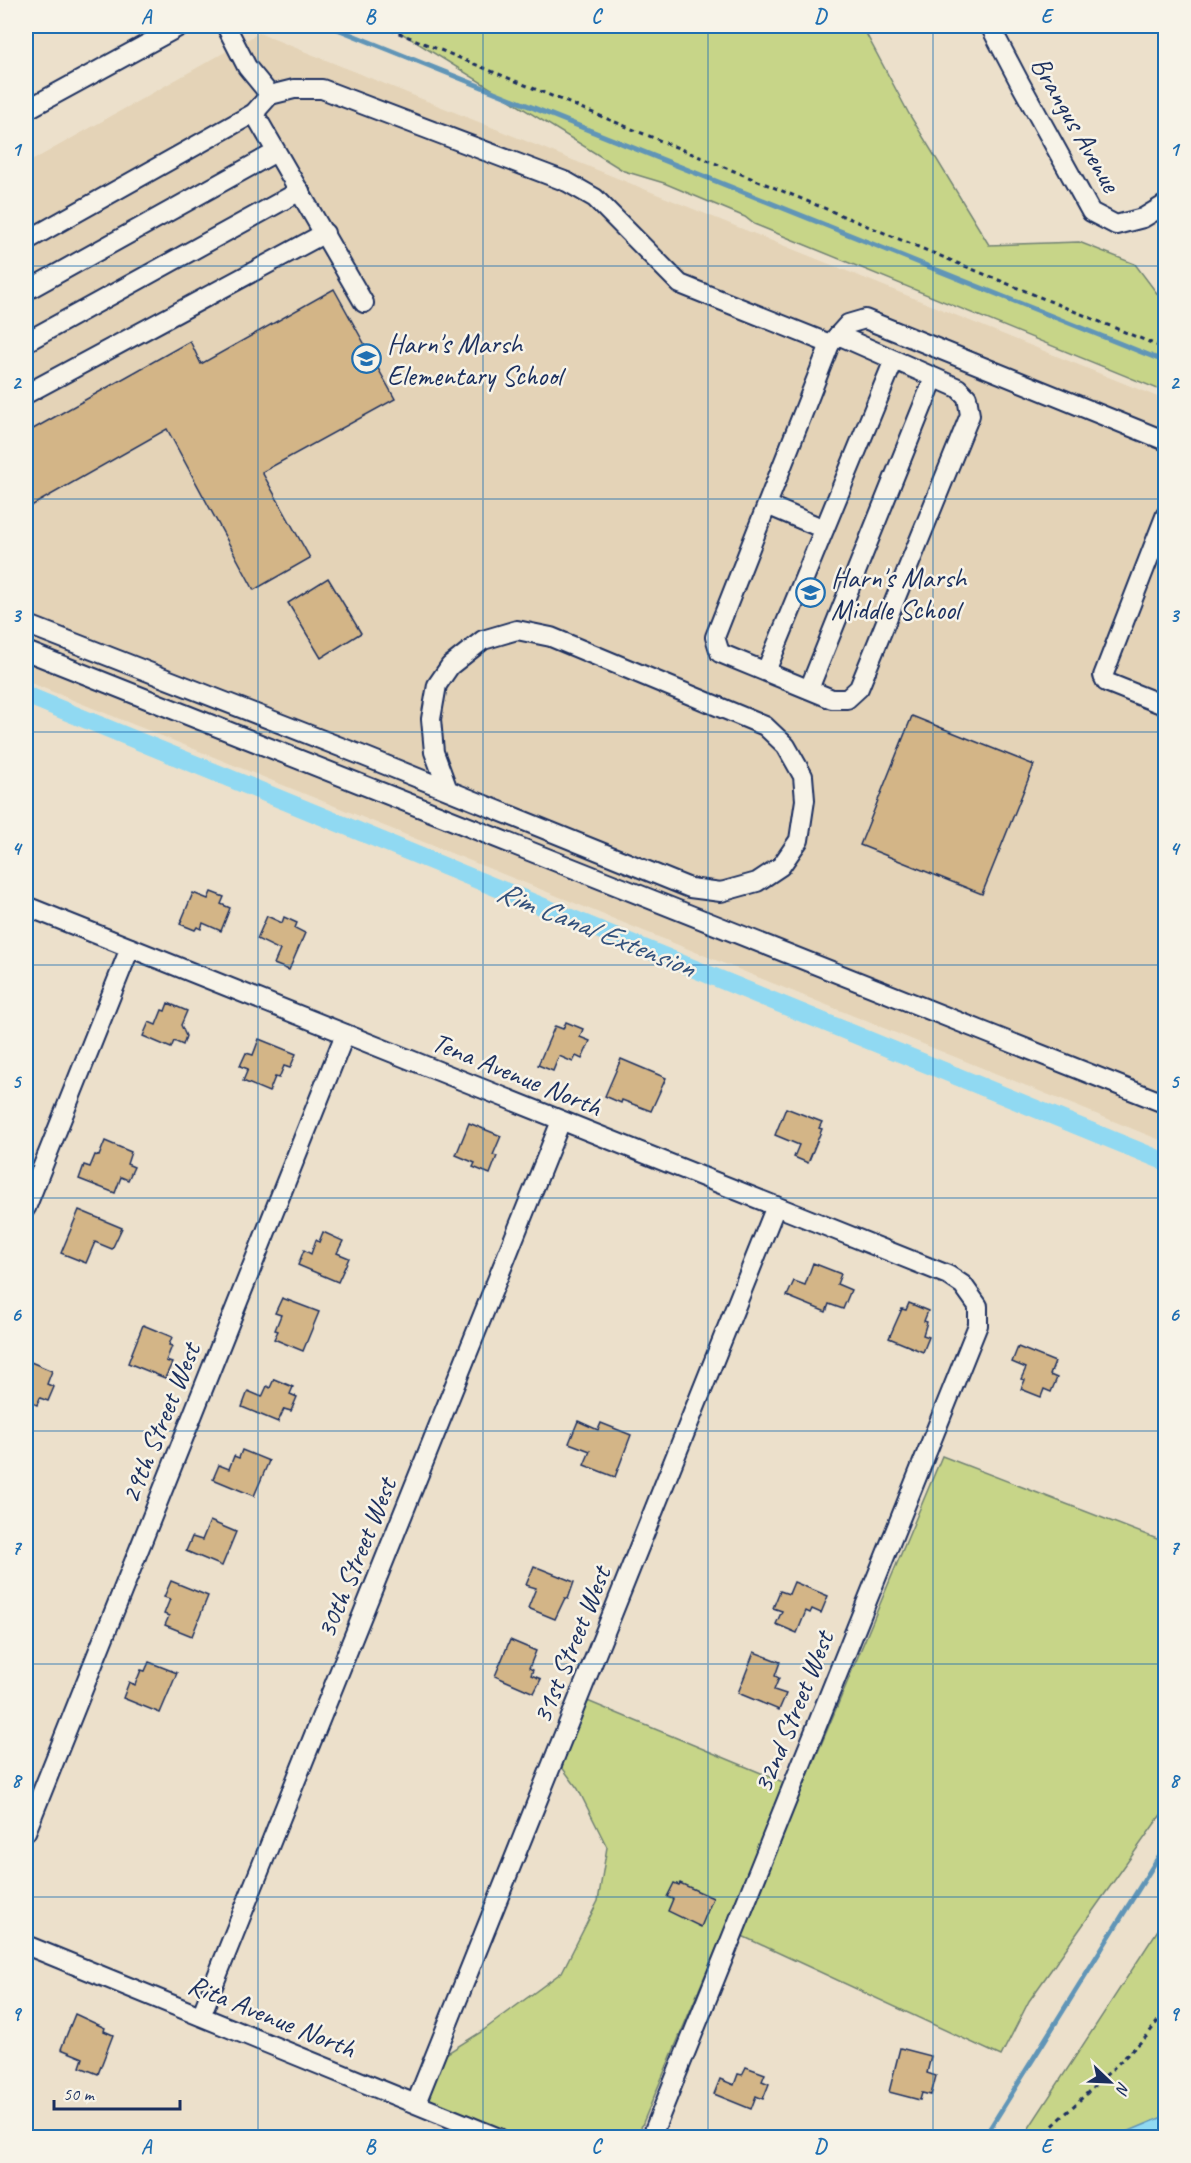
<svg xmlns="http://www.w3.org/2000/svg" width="1191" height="2163" font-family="Caveat,sans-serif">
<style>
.built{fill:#e4d3b7}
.green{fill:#c7d588;stroke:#718273;stroke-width:1.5}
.water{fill:#90d9f2;stroke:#6195b7;stroke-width:1.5}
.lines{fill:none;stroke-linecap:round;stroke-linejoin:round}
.stream{stroke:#6195b7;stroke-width:5}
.canal{stroke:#90d9f2;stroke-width:18}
.building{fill:#d3b587;stroke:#1b2f5e;stroke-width:1.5}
.minor-casing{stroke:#1b2f5e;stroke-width:22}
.path{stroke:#1b2f5e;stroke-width:3;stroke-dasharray:4.5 4.5;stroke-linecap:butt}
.minor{stroke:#f7f3e8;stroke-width:18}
.grid{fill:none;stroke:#1f6fb2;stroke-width:1.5;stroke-opacity:0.55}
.labels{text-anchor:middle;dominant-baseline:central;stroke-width:5;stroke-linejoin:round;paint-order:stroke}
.street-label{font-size:28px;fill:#1b2f5e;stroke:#f7f3e8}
.poi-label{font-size:28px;fill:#1b2f5e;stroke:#f7f3e8;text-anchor:start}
.water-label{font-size:30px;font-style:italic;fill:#32517c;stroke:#f7f3e8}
.neatline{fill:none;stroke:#1f6fb2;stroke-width:2}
.grid-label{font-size:20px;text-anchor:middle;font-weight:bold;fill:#1f6fb2}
</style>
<rect width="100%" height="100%" fill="#ece0cb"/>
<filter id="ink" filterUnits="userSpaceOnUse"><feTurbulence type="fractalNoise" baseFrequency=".0167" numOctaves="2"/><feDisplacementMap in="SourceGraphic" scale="12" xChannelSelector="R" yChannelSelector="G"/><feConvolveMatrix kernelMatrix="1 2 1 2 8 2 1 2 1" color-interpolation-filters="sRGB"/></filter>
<g filter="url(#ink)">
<!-- built -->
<polygon class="built" points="259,33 1165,400 1165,1142 26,681 26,164"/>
<!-- green -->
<g class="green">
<polygon points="390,26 862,26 909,114 989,245 1079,242 1135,264 1165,304 1165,392 754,224 745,217 664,183 624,171"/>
<polygon points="942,1456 1165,1542 1165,1809 1029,2001 1001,2056 725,1928 637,2137 513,2137 446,2118 412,2103 438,2059 481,2032 562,1972 598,1901 607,1847 578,1789 550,1751 573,1695 802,1790"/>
<polygon points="1165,1919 1165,2137 1023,2137"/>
</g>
<!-- water -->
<polygon class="water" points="1165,2116 1165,2137 1115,2137"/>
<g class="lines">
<!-- stream -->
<g class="stream">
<polyline points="330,26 1166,362"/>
<polyline points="984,2138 1166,1845"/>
</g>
<!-- canal -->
<polyline class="canal" points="26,695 1166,1162"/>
</g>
<!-- building -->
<g class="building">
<polygon points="334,289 395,399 262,472 310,558 254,590 167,429 26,509 26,433 190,341 201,364"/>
<polygon points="328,578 361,633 321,658 288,603"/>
<polygon points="912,716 1034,765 982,894 860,845"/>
<polygon points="211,892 224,897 221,904 230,908 221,931 203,923 201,929 197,927 195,930 180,924 193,893 208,899"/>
<polygon points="267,916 282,923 284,917 297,923 295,928 305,933 289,970 274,964 280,950 257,939"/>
<polygon points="168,1003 187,1011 181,1025 186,1036 183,1045 174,1041 171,1048 143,1036 149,1022 156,1025 162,1010 165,1011"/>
<polygon points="566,1022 583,1029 580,1037 590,1041 582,1059 576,1056 573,1062 559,1056 553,1071 538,1065 555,1026 563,1029"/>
<polygon points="259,1039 296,1054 290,1068 284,1066 279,1078 275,1077 269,1092 243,1081 248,1069 240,1066 246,1053 253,1055"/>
<polygon points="621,1059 666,1078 651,1111 622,1100 621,1103 605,1096"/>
<polygon points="786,1108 822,1122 819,1128 822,1129 808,1163 794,1157 799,1145 775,1135"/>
<polygon points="469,1123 501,1136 493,1155 497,1156 490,1174 473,1167 475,1163 456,1155"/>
<polygon points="105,1141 131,1152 127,1164 134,1167 128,1180 121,1177 115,1193 79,1179 84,1165 90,1167 95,1155 99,1156"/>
<polygon points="79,1210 122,1228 112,1249 95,1242 86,1263 61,1253"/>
<polygon points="323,1232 343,1241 337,1253 349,1258 338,1282 298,1265 304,1250 311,1254 316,1240 319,1242"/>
<polygon points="813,1263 841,1274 837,1284 851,1290 843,1309 829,1304 826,1312 787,1296 794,1281 805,1285"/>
<polygon points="282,1298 319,1312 303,1351 274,1339 278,1331 275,1330 281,1315 275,1313"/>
<polygon points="909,1303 928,1311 924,1321 927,1322 923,1335 929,1337 923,1352 889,1338 902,1309 906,1310"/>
<polygon points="143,1325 172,1337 169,1345 172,1346 166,1361 172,1363 165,1378 128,1363"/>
<polygon points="1018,1347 1055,1362 1050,1375 1057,1378 1051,1392 1044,1389 1041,1397 1021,1389 1025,1380 1021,1379 1026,1368 1012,1362"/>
<polygon points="26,1360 52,1371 47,1384 54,1387 48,1401 40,1398 37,1405 26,1400"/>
<polygon points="274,1379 293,1387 290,1394 297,1397 291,1411 284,1409 278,1422 242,1407 248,1391 262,1397 267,1386 270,1388"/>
<polygon points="578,1421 598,1430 601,1423 631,1435 615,1477 584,1465 590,1451 569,1443"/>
<polygon points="242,1450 269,1461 254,1496 213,1479 219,1465 229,1469 234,1456 239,1458"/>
<polygon points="210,1521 236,1532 222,1566 186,1551 192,1537 202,1540"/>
<polygon points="534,1566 574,1582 568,1599 565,1598 555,1619 528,1608 536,1588 526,1585"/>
<polygon points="171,1581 208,1596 192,1636 165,1625 169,1616 164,1614 170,1599 164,1597"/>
<polygon points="794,1582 828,1596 821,1613 812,1609 810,1613 806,1611 797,1633 776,1624 782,1611 773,1608 780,1591 789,1594"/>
<polygon points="510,1640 536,1651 529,1668 533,1670 531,1675 541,1679 534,1693 495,1676"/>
<polygon points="754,1652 780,1662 775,1676 779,1678 774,1690 786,1694 779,1710 738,1693"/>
<polygon points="149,1662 177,1673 160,1713 123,1698 129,1682 135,1685 141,1670 145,1671"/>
<polygon points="674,1883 679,1885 680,1883 713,1898 701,1927 668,1911 673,1899 667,1897"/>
<polygon points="75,2014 105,2028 104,2031 113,2035 98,2074 80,2067 83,2058 61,2049"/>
<polygon points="900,2048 931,2056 927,2073 936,2076 931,2095 922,2093 920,2100 889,2092"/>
<polygon points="746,2067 765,2074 762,2081 769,2084 763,2099 756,2096 751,2109 714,2094 720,2079 734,2085 738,2074 742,2075"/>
</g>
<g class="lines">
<defs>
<g id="minor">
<polyline points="226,26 247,67 270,95 294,89 322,89 567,182 595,198 680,284 830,344 848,324 865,319 1166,441"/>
<polyline points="990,26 1020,83 1091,212 1116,225 1143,218 1166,204"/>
<polyline points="26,110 180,26"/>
<polyline points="254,113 364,303"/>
<polyline points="26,241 254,113 270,95"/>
<polyline points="26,291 276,152"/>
<polyline points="26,342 300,191"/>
<polyline points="830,344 715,637 720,653 832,699 847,699 859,688 970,415 967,397 958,388 838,335"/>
<polyline points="26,394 325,233"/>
<polyline points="767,505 824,529"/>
<polyline points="1166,514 1103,676 1106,682 1166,706"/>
<polyline points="26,624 366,757 690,888 721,892 757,882 781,866 799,840 805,800 803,776 786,746 765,726 551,637 517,630 483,640 450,666 437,685 431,719 434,752 448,790"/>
<polyline points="26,651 1166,1104"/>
<polyline points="766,671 894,360"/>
<polyline points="809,689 934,378"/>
<polyline points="26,906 948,1275 963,1285 978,1306 978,1325 651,2138"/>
<polyline points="26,1208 130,948"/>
<polyline points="26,1832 345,1034"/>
<polyline points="26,1945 499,2138"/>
<polyline points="201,2016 561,1121"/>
<polyline points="416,2103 776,1206"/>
</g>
</defs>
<!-- minor casing -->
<use href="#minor" class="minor-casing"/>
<!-- path -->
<g class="path">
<polyline points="382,26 1166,349"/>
<polyline points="1040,2138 1146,2037 1166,2010"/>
</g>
<!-- minor -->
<use href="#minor" class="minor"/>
</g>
</g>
<!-- grid -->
<path class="grid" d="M258,26V2138M483,26V2138M708,26V2138M933,26V2138M26,266H1166M26,499H1166M26,732H1166M26,965H1166M26,1198H1166M26,1431H1166M26,1664H1166M26,1897H1166"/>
<!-- icons -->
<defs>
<symbol id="school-ring" viewBox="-11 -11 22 22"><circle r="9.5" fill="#f7f3e8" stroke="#1f6fb2" stroke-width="1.5"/><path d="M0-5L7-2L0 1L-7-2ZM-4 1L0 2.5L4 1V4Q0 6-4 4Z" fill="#1f6fb2"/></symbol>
</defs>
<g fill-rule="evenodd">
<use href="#school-ring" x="350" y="342" width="33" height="33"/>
<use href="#school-ring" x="794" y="576" width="33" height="33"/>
</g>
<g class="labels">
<!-- street labels -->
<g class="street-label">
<text transform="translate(1076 124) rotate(60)">Brangus Avenue</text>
<text transform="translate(517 1074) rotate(22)">Tena Avenue North</text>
<text transform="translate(160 1423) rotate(-68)">29th Street West</text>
<text transform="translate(356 1558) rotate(-68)">30th Street West</text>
<text transform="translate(571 1645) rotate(-68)">31st Street West</text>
<text transform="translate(793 1712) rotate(-68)">32nd Street West</text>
<text transform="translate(272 2016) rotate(22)">Rita Avenue North</text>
</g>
<!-- poi labels -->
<g class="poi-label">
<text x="387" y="343">Harn's Marsh<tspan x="387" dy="32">Elementary School</tspan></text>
<text x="831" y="577">Harn's Marsh<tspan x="831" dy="32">Middle School</tspan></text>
</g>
<!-- water labels -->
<g class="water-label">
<text transform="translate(596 929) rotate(22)">Rim Canal Extension</text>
</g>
</g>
<!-- margin -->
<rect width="1191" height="2163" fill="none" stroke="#f7f3e8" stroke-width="66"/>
<!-- north arrow -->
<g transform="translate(1110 2082) rotate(113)" stroke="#f7f3e8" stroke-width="4.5" paint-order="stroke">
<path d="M0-4.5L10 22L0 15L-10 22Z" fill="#1b2f5e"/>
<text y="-9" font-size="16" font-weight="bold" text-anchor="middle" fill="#1b2f5e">N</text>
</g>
<!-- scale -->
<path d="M54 2100v9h126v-9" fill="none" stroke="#1b2f5e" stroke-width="3"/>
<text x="63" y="2100" font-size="18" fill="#1b2f5e" stroke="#f7f3e8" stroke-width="4.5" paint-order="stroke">50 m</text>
<rect x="33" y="33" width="1125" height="2097" class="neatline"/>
<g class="grid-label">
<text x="146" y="23">A</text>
<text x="370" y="23">B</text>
<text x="596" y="23">C</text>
<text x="820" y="23">D</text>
<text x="1046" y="23">E</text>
<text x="16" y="156">1</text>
<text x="1174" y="156">1</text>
<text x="16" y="389">2</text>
<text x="1174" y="389">2</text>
<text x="16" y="622">3</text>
<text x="1174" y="622">3</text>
<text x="16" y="855">4</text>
<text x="1174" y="855">4</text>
<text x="16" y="1088">5</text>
<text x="1174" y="1088">5</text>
<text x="16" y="1321">6</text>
<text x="1174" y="1321">6</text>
<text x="16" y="1554">7</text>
<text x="1174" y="1554">7</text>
<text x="16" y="1787">8</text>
<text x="1174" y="1787">8</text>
<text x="16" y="2020">9</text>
<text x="1174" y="2020">9</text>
<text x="146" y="2153">A</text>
<text x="370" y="2153">B</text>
<text x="596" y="2153">C</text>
<text x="820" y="2153">D</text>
<text x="1046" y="2153">E</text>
</g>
</svg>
